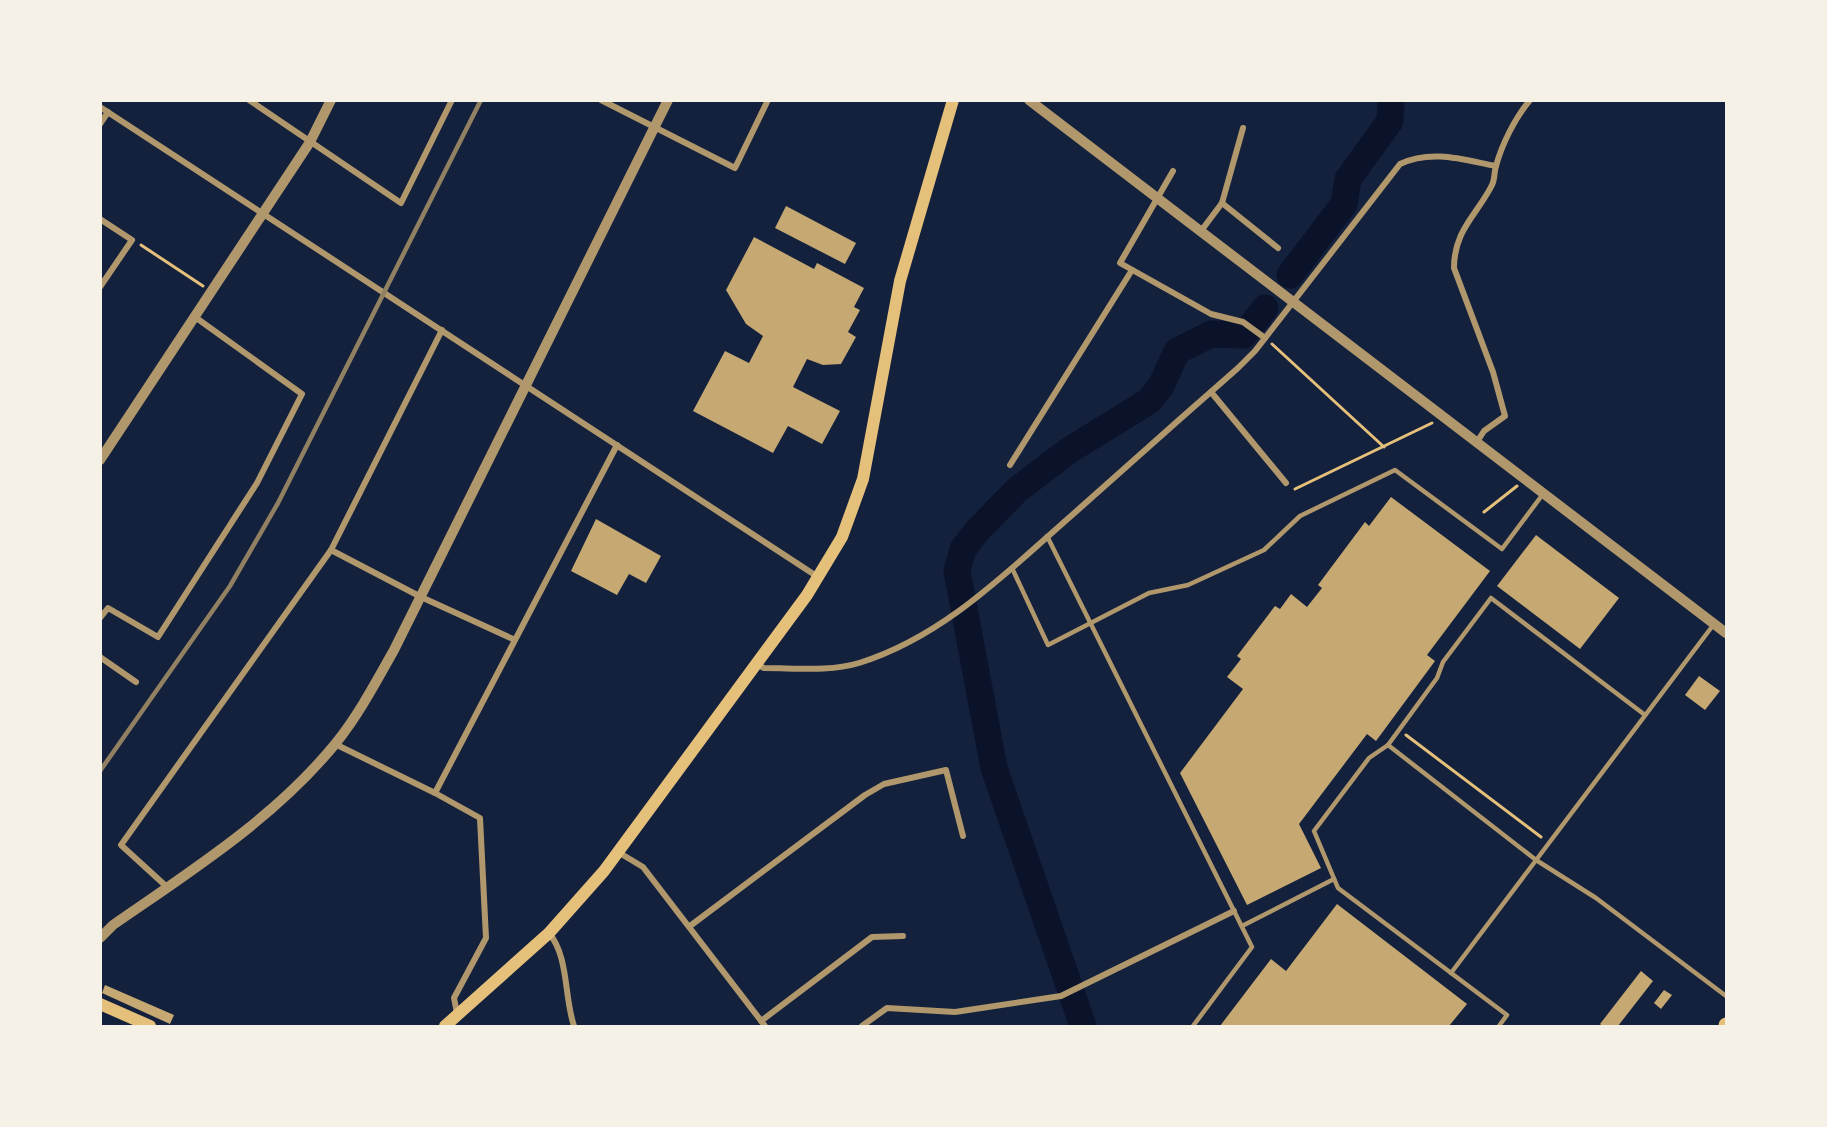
<svg xmlns="http://www.w3.org/2000/svg" width="1827" height="1127" font-family="Arial,sans-serif">
<style>
.lines{fill:none;stroke-linecap:round;stroke-linejoin:round}
.river{stroke:#0b132b;stroke-width:27}
.building{fill:#c6a872}
.path{stroke:#e5c07b;stroke-width:3}
.service{stroke:#b1986c;stroke-width:4.5}
.minor{stroke:#b1986c;stroke-width:6}
.tertiary{stroke:#b1986c;stroke-width:10}
.secondary{stroke:#e5c07b;stroke-width:12}
.primary{stroke:#e5c07b;stroke-width:15}
.rail{stroke:#918062;stroke-width:4.5}
</style>
<rect width="100%" height="100%" fill="#14213d"/>
<g class="lines">
<!-- river -->
<g class="river">
<polyline points="1290,275 1344,204 1348,179 1390,121 1391,100"/>
<polyline points="1083,1026 994,768 957,571 963,549 977,531 1017,490 1068,451 1149,401 1161,386 1177,351 1211,334 1244,335 1265,308"/>
</g>
</g>
<!-- building -->
<g class="building">
<polygon points="786,206 856,243 845,264 775,228"/>
<polygon points="754,237 814,269 817,263 864,288 854,307 860,310 848,332 856,337 841,364 823,365 807,359 793,387 840,411 822,444 788,426 773,453 693,411 725,351 749,363 763,336 746,324 726,290"/>
<polygon points="1391,497 1490,571 1427,655 1435,661 1376,741 1367,734 1299,824 1321,868 1247,905 1180,773 1243,689 1227,677 1241,659 1237,656 1275,606 1280,609 1291,594 1307,607 1322,588 1318,585 1365,522 1369,526"/>
<polygon points="596,519 661,556 646,583 629,574 617,595 571,571"/>
<polygon points="1536,535 1619,598 1580,649 1497,586"/>
<polygon points="1699,676 1720,691 1705,710 1685,695"/>
<polygon points="1337,904 1467,1004 1449,1026 1220,1026 1271,959 1286,971"/>
<polygon points="1641,971 1653,981 1618,1026 1602,1026 1600,1024"/>
<polygon points="105,985 174,1015 170,1024 102,993"/>
<polygon points="1664,990 1672,995 1661,1009 1654,1003"/>
</g>
<g class="lines">
<!-- path -->
<g class="path">
<polyline points="141,245 203,286"/>
<polyline points="1272,344 1384,447"/>
<polyline points="1295,489 1432,423"/>
<polyline points="1484,512 1517,486"/>
<polyline points="1406,735 1541,837"/>
</g>
<!-- service -->
<g class="service">
<polyline points="1047,536 1252,947 1193,1026"/>
<polyline points="1012,568 1048,645 1149,593 1188,585 1264,550 1300,516 1395,470 1502,549 1543,494"/>
<polyline points="1388,745 1536,860 1596,898 1726,996"/>
<polyline points="1242,926 1334,879"/>
<polyline points="1451,973 1714,624"/>
<polyline points="1499,1026 1507,1015 1338,888 1314,831 1369,758 1388,745 1437,678 1443,662 1491,598 1645,715"/>
</g>
<!-- minor -->
<g class="minor">
<polyline points="249,100 401,203 452,100"/>
<polyline points="601,100 735,168 768,100"/>
<polyline points="100,107 818,577"/>
<polyline points="100,124 108,112"/>
<polyline points="1173,171 1120,263 1211,314 1243,322 1265,338"/>
<polyline points="1222,203 1278,248"/>
<polyline points="100,219 132,240 100,287"/>
<polyline points="1201,231 1222,203 1243,128"/>
<polyline points="1211,392 1286,483"/>
<path d="M1477,442L1484,431L1505,416L1493,372L1454,268C1454,230 1477,215 1492,185C1495,179 1494,172 1496,166C1502,144 1515,118 1530,100"/>
<polyline points="1010,465 1132,270"/>
<polyline points="331,550 421,597 513,639"/>
<polyline points="100,618 108,608 158,637 257,483 302,394 195,317"/>
<polyline points="100,657 136,682"/>
<path d="M756,664L764,668C796,668 829,672 859,663C943,637 1007,572 1071,516C1127,466 1182,417 1238,368L1255,351L1400,164C1432,149 1464,160 1496,166"/>
<polyline points="335,744 435,793 617,445"/>
<polyline points="435,793 480,818 486,938 454,998 457,1013"/>
<polyline points="618,852 643,867 765,1026"/>
<polyline points="167,887 121,845 331,550 442,330"/>
<polyline points="690,926 865,795 884,784 946,770 963,836"/>
<path d="M549,933C569,957 564,997 574,1026"/>
<polyline points="761,1021 872,937 903,936"/>
<polyline points="862,1026 887,1008 955,1012 1061,996 1234,911"/>
</g>
<!-- tertiary -->
<g class="tertiary">
<polyline points="1029,100 1726,633"/>
<polyline points="100,460 310,142 331,100"/>
<path d="M100,938L113,925C191,871 275,818 336,743C359,714 376,682 394,650L668,100"/>
</g>
<!-- secondary -->
<g class="secondary">
<polyline points="100,1004 150,1026"/>
<polyline points="445,1026 549,933 604,871 807,595 842,537 863,479 900,281 953,100"/>
</g>
<!-- primary -->
<polyline class="primary" points="1726,1026 1726,1025"/>
<!-- rail -->
<polyline class="rail" points="100,771 230,586 278,503 481,100"/>
</g>
<!-- border -->
<rect width="1827" height="1127" fill="none" stroke="#f6f1e7" stroke-width="204"/>
</svg>
